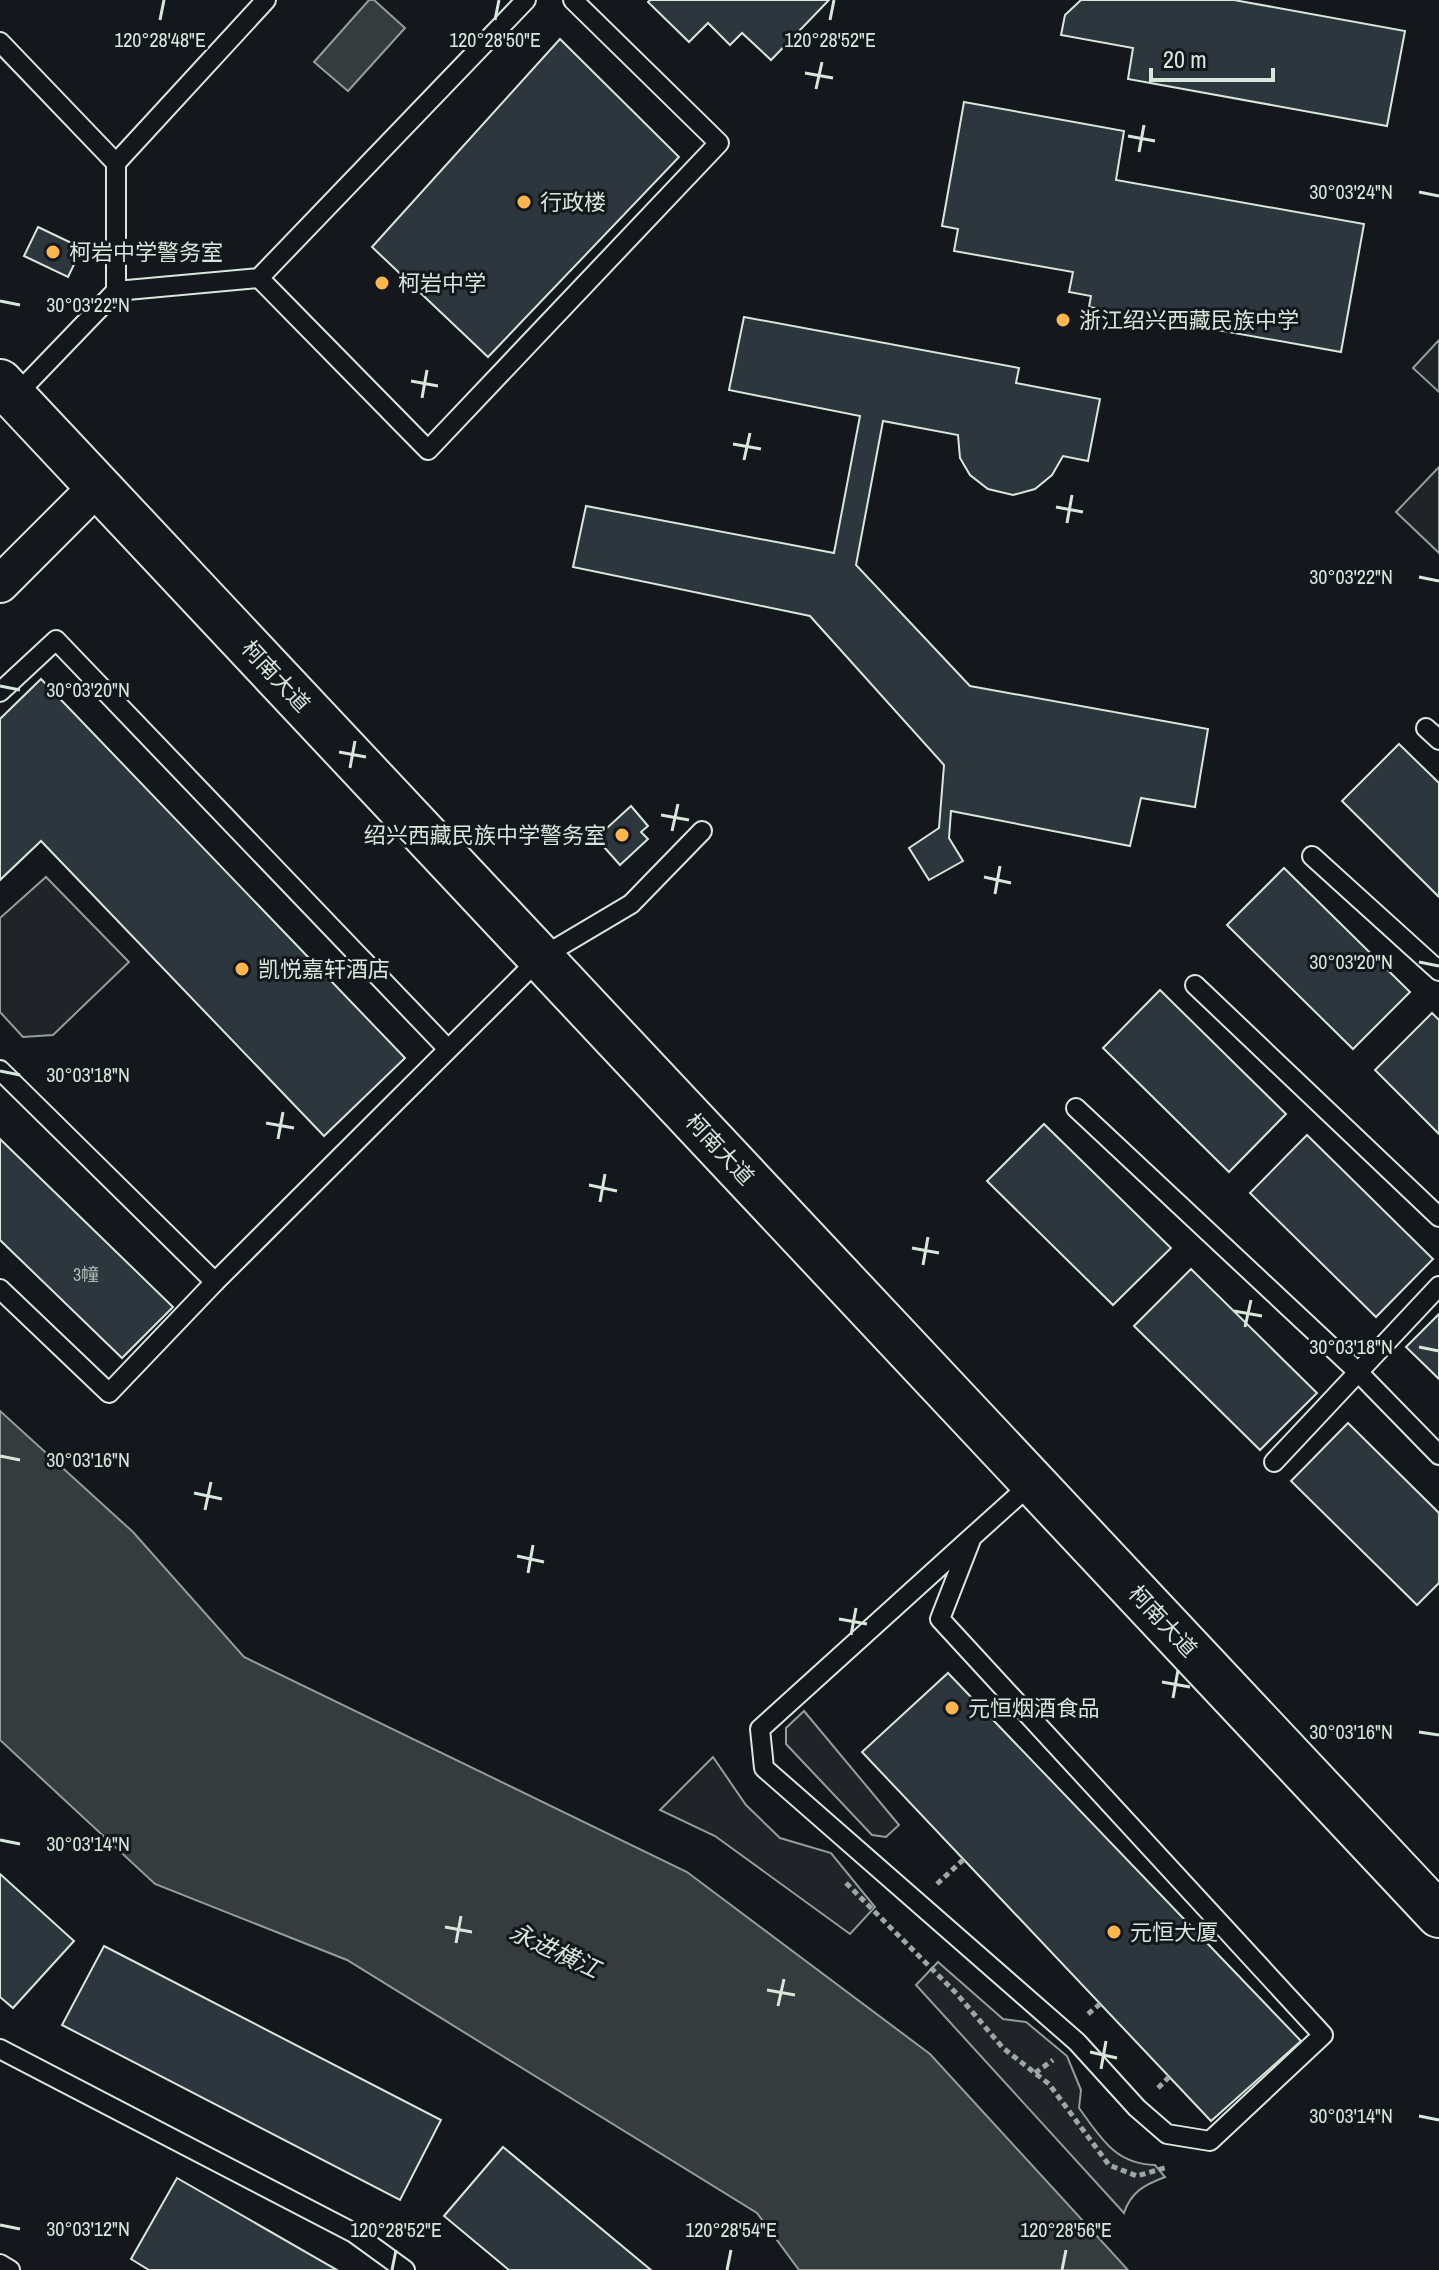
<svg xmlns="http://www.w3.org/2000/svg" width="1439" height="2270" font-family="'Archivo Narrow','Noto Sans SC',sans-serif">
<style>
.green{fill:#202428;stroke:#939e99;stroke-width:2}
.water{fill:#363b3e;stroke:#939e99;stroke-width:2}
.building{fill:#2c363c;stroke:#d8e6dc;stroke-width:2}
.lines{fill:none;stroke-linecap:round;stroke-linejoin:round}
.lane-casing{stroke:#d8e6dc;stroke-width:22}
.street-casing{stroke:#d8e6dc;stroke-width:40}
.secondary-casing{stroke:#d8e6dc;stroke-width:48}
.path{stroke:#9da8a2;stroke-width:5;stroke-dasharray:6 4;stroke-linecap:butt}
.lane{stroke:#14181c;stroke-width:18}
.street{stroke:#14181c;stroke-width:36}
.secondary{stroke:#14181c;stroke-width:44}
.ticks{fill:none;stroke:#d8e6dc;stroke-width:3}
.poi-dot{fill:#ffb74d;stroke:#14181c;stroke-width:3}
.labels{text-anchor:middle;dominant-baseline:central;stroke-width:6;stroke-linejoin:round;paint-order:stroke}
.number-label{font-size:18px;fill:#adbab4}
.poi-label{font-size:22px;fill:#d8e6dc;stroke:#14181c;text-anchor:start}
.street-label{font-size:22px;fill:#d8e6dc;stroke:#14181c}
.water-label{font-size:24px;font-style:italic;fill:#d8e6dc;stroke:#14181c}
.ticks-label{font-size:20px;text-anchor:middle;fill:#d8e6dc;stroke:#14181c;stroke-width:6;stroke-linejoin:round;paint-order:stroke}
</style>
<rect width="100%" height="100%" fill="#14181c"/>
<!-- green -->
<g class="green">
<polygon points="1439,340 1439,392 1413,368"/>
<polygon points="1439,467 1439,553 1396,512"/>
<polygon points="46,877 129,962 53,1035 23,1037 0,1012 0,918"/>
<polygon points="804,1711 899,1825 886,1837 872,1835 786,1744 786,1728"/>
<polygon points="713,1757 746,1805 780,1838 831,1853 875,1907 850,1934 715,1836 660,1810"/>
<path d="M938,1962L1003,2019L1026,2022L1067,2056L1081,2090L1079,2108C1101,2138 1115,2164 1155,2165L1165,2177C1144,2185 1131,2192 1124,2213L916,1985Z"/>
</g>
<!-- water -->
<g class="water">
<polygon points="369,0 374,0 405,28 348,91 314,62"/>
<polygon points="0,1411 133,1532 244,1657 687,1872 930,2054 1128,2270 799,2270 757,2213 347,1960 155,1884 0,1740"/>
</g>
<!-- building -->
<g class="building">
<polygon points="650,0 829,0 771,60 742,33 730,45 708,23 689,42 648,2"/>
<polygon points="1081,0 1234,0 1405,31 1387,126 1128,79 1133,48 1061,35 1065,15"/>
<polygon points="560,39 679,157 488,357 372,247"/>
<polygon points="964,102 1124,131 1116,180 1364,224 1341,352 1089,307 1091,296 1069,292 1073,272 954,251 958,229 942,226"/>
<polygon points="38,227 82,248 68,277 24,256"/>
<polygon points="744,317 1019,368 1016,383 1100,399 1088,461 1063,456 1052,475 1035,489 1013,495 988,489 970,475 960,458 958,435 883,421 856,565 970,686 1208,729 1195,807 1141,798 1130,846 951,811 949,838 963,861 929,880 909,848 939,828 944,765 810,616 573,567 586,506 834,553 860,416 729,390"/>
<polygon points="41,679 405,1058 324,1136 41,841 0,880 0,719"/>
<polygon points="1399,744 1439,783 1439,897 1342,801"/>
<polygon points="631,806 648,826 641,832 648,839 620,865 596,838"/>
<polygon points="1284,868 1410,992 1353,1049 1227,925"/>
<polygon points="1160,990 1286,1114 1229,1172 1103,1048"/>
<polygon points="1432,1013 1439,1020 1439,1134 1375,1070"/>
<polygon points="1044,1124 1171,1248 1113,1305 987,1181"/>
<polygon points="1307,1135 1433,1259 1376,1317 1250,1193"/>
<polygon points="0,1139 173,1307 122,1358 0,1240"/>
<polygon points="1191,1269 1317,1393 1260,1450 1134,1326"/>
<polygon points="1439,1314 1439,1379 1406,1347"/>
<polygon points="1348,1423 1439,1513 1439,1583 1417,1605 1291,1481"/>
<polygon points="948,1673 1301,2041 1211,2121 862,1752"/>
<polygon points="0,1874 74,1941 13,2008 0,1997"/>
<polygon points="104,1946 441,2120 400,2200 62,2025"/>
<polygon points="503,2147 651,2270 509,2270 444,2216"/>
<polygon points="177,2178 337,2270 149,2270 131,2259"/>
</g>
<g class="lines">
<defs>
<g id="lane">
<polyline points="0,42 116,163"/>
<polyline points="259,278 428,450 719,143 573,0"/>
<polyline points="116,291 116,163 266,0"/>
<polyline points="14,397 116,291 259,278 526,0"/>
<polyline points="0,692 56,640 448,1049"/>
<polyline points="1426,728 1439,740"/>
<polyline points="1312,856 1439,971"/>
<polyline points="1195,985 1439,1217"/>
<polyline points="0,1070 215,1282"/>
<polyline points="1076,1108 1358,1372 1439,1455"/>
<polyline points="0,1289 109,1393 215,1282 540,958 631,904 702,831"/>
<polyline points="1274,1462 1439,1286"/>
<polyline points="972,1537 760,1729 764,1768 1077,2042 1137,2108 1167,2134 1210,2141 1323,2035 940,1619 972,1537 1033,1482"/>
<polyline points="0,2049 354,2233 405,2270"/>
<polyline points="0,2264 10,2270"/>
</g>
<polyline id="street" points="0,584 97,487"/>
<polyline id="secondary" points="0,382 1439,1915"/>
</defs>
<!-- lane casing -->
<use href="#lane" class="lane-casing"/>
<!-- street casing -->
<use href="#street" class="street-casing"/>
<!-- secondary casing -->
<use href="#secondary" class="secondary-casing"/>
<!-- path -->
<g class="path">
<polyline points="846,1883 957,1994 1003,2048 1049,2084 1109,2165 1137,2176 1168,2167"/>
<polyline points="937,1884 964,1859"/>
<polyline points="1088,2014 1100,2004"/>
<polyline points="1035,2073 1053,2060"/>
<polyline points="1158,2088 1169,2077"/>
</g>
<!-- lane -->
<use href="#lane" class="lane"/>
<!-- street -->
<use href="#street" class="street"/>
<!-- secondary -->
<use href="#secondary" class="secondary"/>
</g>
<!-- ticks -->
<path class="ticks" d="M160,20L164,0M495,20L499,0M830,20L834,0M805,73L833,78M816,89L822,62M1128,136L1155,141M1139,152L1144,125M1419,192L1439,196M0,301L20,305M411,381L438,386M422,398L427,370M733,444L761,449M744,460L750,433M1056,507L1083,512M1067,523L1072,495M1419,577L1439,581M0,686L20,690M339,752L366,757M350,768L355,741M661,815L689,820M672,831L678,804M984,877L1011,883M995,894L1000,866M1419,962L1439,966M0,1071L20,1075M266,1123L294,1128M278,1139L283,1112M589,1185L617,1191M600,1202L605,1174M912,1248L939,1253M923,1265L928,1237M1234,1311L1262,1316M1245,1327L1251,1300M1419,1347L1439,1351M0,1456L20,1460M194,1493L222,1499M205,1510L211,1482M517,1556L544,1562M528,1573L533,1545M839,1619L867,1624M851,1635L856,1608M1162,1682L1190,1687M1173,1698L1178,1670M1419,1732L1439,1735M0,1840L20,1844M445,1927L472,1932M456,1943L461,1916M767,1990L795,1995M778,2006L784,1979M1090,2052L1117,2058M1101,2069L1106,2041M1419,2116L1439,2120M0,2225L20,2229M392,2270L396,2250M727,2270L731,2250M1062,2270L1066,2250"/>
<!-- markers -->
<g class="poi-dot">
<circle cx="524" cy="202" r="8"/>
<circle cx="53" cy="252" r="8"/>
<circle cx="382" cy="283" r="8"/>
<circle cx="1063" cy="320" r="8"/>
<circle cx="622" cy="835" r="8"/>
<circle cx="242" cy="969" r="8"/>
<circle cx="952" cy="1708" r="8"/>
<circle cx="1114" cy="1932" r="8"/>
</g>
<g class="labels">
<!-- number labels -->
<g class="number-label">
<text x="86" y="1274">3幢</text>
</g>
<!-- poi labels -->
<g class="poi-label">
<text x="540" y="202">行政楼</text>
<text x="69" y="252">柯岩中学警务室</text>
<text x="398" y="283">柯岩中学</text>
<text x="1079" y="320">浙江绍兴西藏民族中学</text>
<text x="606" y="835" text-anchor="end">绍兴西藏民族中学警务室</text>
<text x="258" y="969">凯悦嘉轩酒店</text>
<text x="968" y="1708">元恒烟酒食品</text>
<text x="1130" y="1932">元恒大厦</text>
</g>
<!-- street labels -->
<g class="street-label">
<text transform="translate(276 676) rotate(47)">柯南大道</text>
<text transform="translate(720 1149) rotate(47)">柯南大道</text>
<text transform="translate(1163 1621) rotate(47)">柯南大道</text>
</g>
<!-- water labels -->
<g class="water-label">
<text transform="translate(555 1950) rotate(25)">永进横江</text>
</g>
</g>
<g class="ticks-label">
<text x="160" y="47">120°28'48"E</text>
<text x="495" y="47">120°28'50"E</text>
<text x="830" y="47">120°28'52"E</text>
<text x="1351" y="199">30°03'24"N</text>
<text x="88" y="312">30°03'22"N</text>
<text x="1351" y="584">30°03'22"N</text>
<text x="88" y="697">30°03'20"N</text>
<text x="1351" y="969">30°03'20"N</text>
<text x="88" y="1082">30°03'18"N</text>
<text x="1351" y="1354">30°03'18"N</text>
<text x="88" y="1467">30°03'16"N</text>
<text x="1351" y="1739">30°03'16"N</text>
<text x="88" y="1851">30°03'14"N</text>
<text x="1351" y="2123">30°03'14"N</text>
<text x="88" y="2236">30°03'12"N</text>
<text x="396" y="2237">120°28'52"E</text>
<text x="731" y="2237">120°28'54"E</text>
<text x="1066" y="2237">120°28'56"E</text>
</g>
<!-- scale -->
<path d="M1151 68v12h122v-12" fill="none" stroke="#d8e6dc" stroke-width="4"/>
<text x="1163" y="68" font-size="24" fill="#d8e6dc" stroke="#14181c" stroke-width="6" paint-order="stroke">20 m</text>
</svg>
